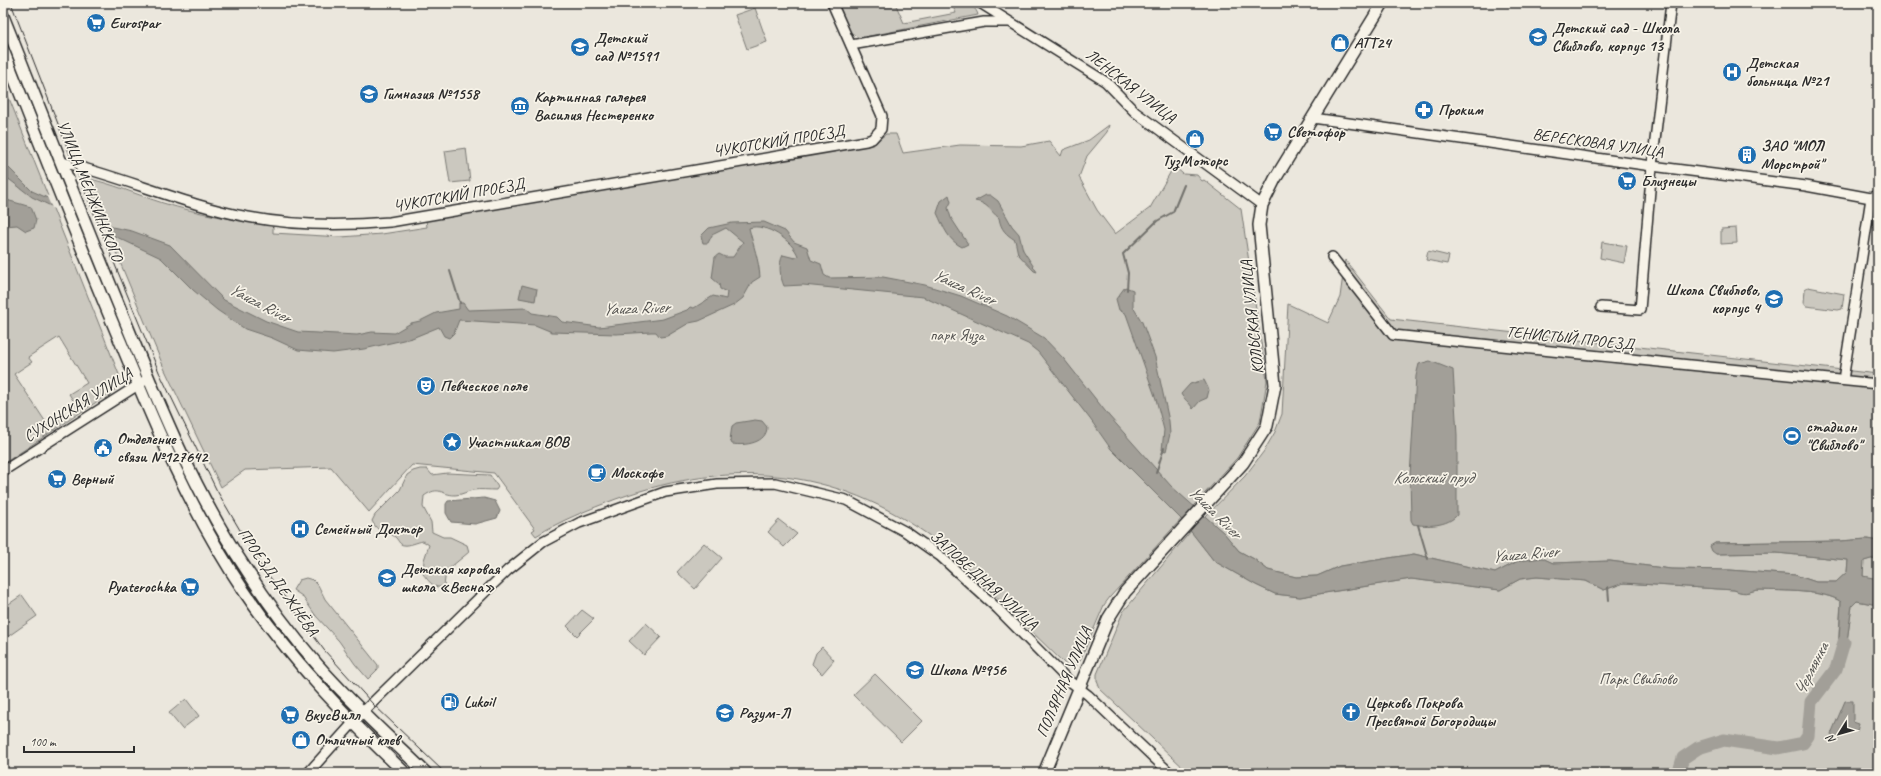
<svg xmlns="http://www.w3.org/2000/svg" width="1881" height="776" font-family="Caveat,sans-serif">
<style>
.green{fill:#cbc8bf;stroke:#7b7a75;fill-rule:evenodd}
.water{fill:#a29f98;stroke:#72716c}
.pier{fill:#ebe7dd}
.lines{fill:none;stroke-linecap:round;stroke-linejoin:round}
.stream{stroke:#72716c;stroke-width:2}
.river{stroke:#a29f98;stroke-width:13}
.minor-casing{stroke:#2b2b2b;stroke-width:12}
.major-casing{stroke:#2b2b2b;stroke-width:14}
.minor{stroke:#f7f3e8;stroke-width:9}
.major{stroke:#f7f3e8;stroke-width:11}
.tram{stroke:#2b2b2b;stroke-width:1}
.labels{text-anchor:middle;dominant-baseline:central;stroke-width:3.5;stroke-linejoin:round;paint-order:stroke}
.poi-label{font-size:16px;font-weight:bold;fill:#2b2b2b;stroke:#f7f3e8;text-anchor:start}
.street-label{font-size:16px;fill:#2b2b2b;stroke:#f7f3e8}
.park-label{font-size:16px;fill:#535250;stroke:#f7f3e8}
.water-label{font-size:17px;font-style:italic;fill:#555451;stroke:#f7f3e8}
</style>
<rect width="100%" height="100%" fill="#ebe7dd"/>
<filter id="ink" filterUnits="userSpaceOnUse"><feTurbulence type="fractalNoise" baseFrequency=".025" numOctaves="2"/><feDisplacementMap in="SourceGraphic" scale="8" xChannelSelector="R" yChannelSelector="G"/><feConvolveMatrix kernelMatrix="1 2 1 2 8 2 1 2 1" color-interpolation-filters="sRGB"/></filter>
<g filter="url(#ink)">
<!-- green -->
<g class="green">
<path d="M838,3H895L904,23L956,13L951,3C962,3 975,3 978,15L859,38L849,31Z"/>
<polygon points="755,8 767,42 747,49 735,15"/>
<path d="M3,83L120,377L119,383L116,389L3,464ZM59,337L87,383L69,394L78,408L49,427L14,374L32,362L28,357Z"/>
<path d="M1109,125L1107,132L1087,156L1079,177L1097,210L1115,234L1150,208L1174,166L1183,174L1197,175L1202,181L1204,180L1241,209L1267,381L1260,422L1237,458L1110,597L1104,605L1081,659C1078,665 1073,670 1066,665C1038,638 1011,611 983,584C971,572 960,558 946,548C844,468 736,456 616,499C588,510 561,520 536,536L532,531L535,529L494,473L412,465L369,512L331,467L245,470L221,487L164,368L85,178C112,183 137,195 163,203C199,214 236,220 273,226V233L341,237L382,234L427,227L426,220L873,144L886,134H896L903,153L960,145L1021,146L1049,141L1061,156L1063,150L1089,140Z"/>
<polygon points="466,148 470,181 450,183 445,151"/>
<polygon points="1736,228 1737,243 1721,244 1721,229"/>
<polygon points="1602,242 1627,246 1624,263 1600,258"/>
<polygon points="1428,251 1449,256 1447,264 1426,260"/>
<polygon points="1345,260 1391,319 1878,374 1878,541 1867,539 1840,541 1715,543 1716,554 1777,553 1848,560 1847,572 1836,582 1816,582 1795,575 1730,570 1671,569 1610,561 1553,563 1542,558 1518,561 1495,573 1414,554 1340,566 1317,576 1296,577 1268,570 1254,559 1239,551 1224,533 1205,517 1245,476 1264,451 1275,432 1282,414 1288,304 1328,323 1340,297"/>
<polygon points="1808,287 1844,294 1842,309 1838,310 1806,306 1804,303 1805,289"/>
<path d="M420,469H427L432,475L447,473L490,475L498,487L496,490C489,490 480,489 473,490C467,491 462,495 455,495C441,495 440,485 424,496L423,507L431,522L432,532L443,537H450L467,545L469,552L446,571L444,586C434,590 429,581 423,574L424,560L429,545L423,541C417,542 409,546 404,545C399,545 398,539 395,537C385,529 381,537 372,521L375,515L400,490L407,475L413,471Z"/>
<polygon points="779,520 797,534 784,547 768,532"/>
<path d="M1191,531L1214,561L1256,585L1275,594L1300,597L1411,579L1500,590L1520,579L1537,577L1586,581L1604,590L1624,583L1734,590C1749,596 1748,590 1761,590C1780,591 1826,590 1841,602L1837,664L1847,641L1852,606L1857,601L1878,605V773H1189L1100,689L1097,681V674L1123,612Z"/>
<polygon points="704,543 722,558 695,589 677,572"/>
<polygon points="1878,557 1878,579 1863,577 1863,561"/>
<polygon points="306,578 313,580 318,585 325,599 378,665 378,669 368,679 355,664 339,641 316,616 302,596 293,590 299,580"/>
<polygon points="22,595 37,616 3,640 3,608"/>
<polygon points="582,610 594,619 577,636 567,626"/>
<polygon points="646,623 661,637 644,655 629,641"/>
<polygon points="822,647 834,660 822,674 812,664 816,653"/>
<polygon points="875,674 922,721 901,742 853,695"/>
<polygon points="186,699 199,716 182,729 169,713"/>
</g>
<!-- water -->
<g class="water">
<path d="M8,167L32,191L112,227L132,231L170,245L224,300L266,321L298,332L357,335L372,332L394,333L411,323L420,321L436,313L459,309V303H463L468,310L526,308L532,313L557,317L562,322L599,327L663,319L687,310L690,307L694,308L713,296L726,299L727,292L720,289L719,284L712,278L715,257L719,254L725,257H733L743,242L726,228L712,235L708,243H703L701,236L709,228L732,223L764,222L785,231L794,242L807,247L811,260L821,264L824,275L829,278L883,277L925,285L961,296L1007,316L1044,338L1064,359L1109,416L1171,486L1224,533L1239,551L1254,559L1268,570L1296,577L1317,576L1340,566L1414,554L1495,573L1518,561L1542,558L1553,563L1610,561L1671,569L1730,570L1795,575L1816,582H1836L1847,572L1848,560L1777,553L1716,554L1712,551L1710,546L1715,543L1840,541L1867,539L1878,541V557L1864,561L1863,576L1878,579V605L1857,601L1852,606L1847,641L1836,666L1839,641L1841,602C1827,590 1780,591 1761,590C1749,590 1748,596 1734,590L1624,583L1604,590L1586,581L1537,577L1520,579L1500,590L1411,579L1300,597L1275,594L1256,585L1214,561L1181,519L1111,449L1090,419L1038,352L1028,344L923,297L803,285L784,286C780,277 778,264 783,255L795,258L798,256C793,241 765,222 749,228C753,245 759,260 760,277L752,282L743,298L734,305L699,321L689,323L667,336L660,337L656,332H651L616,334L552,332L535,325L459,320L454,333L449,338L444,336L439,327L412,338L364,349L333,353L298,350L272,338L245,329L217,310L193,290L161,258L32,197L10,180L3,177V168Z"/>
<path d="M949,195L951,202L948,208L951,218L968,244L962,247C948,240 944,228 937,213L941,201Z"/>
<path d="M986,195H990L998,201L1012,226L1019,234L1023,250L1037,272L1034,271L1018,254L1015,240C1006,234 1001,230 999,218C990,211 988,203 975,201Z"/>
<polygon points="3,199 31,207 36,220 34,228 26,231 17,225 5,226 3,224"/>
<polygon points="522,285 537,289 535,301 519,298"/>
<polygon points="1125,287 1133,290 1133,307 1142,322 1155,357 1169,421 1170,434 1166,451 1162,450 1164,430 1156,399 1126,314 1119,310 1116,299"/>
<path d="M1430,361L1453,370L1457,435V515C1448,526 1427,527 1413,524L1411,520L1410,476L1416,376L1419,364Z"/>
<path d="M1204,380L1209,390L1207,398L1200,401L1193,409C1189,401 1184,400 1181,394L1190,384Z"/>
<path d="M755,420L762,421L767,427C767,443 745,446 732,444L730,440L732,426L736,423Z"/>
<polygon points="484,498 495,501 500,511 497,518 475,524 451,522 446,513 446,504 448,501"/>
<polygon points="1845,701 1853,701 1853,722 1859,724 1857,731 1842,732 1838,740 1833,738 1831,734"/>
</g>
<!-- pier -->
<polygon class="pier" points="46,195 102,220 108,236 52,208"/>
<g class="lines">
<!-- stream -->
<g class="stream">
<polyline points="450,271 460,303"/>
<polyline points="1127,290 1128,273 1123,254 1157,221 1173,212 1184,185"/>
<polyline points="1156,473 1164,448"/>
<polyline points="1418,525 1428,559"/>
<polyline points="1608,587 1609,600"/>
</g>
<!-- river -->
<polyline class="river" points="1684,773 1680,768 1683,758 1698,748 1724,740 1778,748 1803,743 1808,736 1811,702 1836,669 1844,642"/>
<defs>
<g id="minor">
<polyline points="980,3 1106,82 1135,112 1262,205"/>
<polyline points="851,45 984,22 1008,22"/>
<polyline points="1313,118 1652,166 1806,186 1871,198 1878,195"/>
<path d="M61,162C124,177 184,205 248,217C295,226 343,226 390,222L866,141L872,139L881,129L882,116L832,3"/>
<polyline points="1332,257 1393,335 1878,384"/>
<polyline points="1601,307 1640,310 1652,166 1671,3"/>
<polyline points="1843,380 1871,198"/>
<polyline points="3,471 149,378"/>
<polyline points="308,773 362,713 483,594 508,570 543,542 579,523 665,492 717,484 775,483 846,500 906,532 940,556 998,609 1068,680 1088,695 1170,773"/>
</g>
<g id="major">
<path d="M3,16C44,119 84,221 126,323C160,407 195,493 246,569C267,602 291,634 317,664C351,703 389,737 426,773"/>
<path d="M3,50C42,148 80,246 121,343C156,428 192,514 244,591C290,659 346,717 405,773"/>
<polyline points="1044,773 1108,619 1125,592 1243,463 1267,426 1275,385 1259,225 1262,205 1275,179 1383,3"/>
</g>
</defs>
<!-- minor casing -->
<use href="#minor" class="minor-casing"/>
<!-- major casing -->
<use href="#major" class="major-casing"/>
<!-- minor -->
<use href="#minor" class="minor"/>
<!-- major -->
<use href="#major" class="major"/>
<!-- tram -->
<polyline class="tram" points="11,3 74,165 159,372 216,489 258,561 324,650 372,703 445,773"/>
</g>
</g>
<!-- icons -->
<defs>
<symbol id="supermarket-disc" viewBox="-11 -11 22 22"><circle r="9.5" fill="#1f6fb2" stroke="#f7f3e8"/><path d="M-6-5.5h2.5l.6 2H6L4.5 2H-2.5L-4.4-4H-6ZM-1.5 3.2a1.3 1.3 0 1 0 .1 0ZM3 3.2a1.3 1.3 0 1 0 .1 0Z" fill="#fff"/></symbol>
<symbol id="school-disc" viewBox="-11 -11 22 22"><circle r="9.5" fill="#1f6fb2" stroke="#f7f3e8"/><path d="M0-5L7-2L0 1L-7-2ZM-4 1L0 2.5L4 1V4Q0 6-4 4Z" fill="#fff"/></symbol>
<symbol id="shop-disc" viewBox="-11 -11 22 22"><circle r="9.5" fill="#1f6fb2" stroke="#f7f3e8"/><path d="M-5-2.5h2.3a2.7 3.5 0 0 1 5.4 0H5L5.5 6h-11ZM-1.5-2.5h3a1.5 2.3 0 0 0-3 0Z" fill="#fff"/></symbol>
<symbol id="hospital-disc" viewBox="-11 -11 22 22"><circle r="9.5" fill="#1f6fb2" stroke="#f7f3e8"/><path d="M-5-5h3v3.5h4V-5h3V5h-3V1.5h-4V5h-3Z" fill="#fff"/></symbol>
<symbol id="museum-disc" viewBox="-11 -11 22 22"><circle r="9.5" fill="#1f6fb2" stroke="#f7f3e8"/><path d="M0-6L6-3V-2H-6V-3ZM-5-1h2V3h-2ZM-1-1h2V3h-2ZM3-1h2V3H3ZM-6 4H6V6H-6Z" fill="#fff"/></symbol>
<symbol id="pharmacy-disc" viewBox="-11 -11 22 22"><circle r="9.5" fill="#1f6fb2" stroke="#f7f3e8"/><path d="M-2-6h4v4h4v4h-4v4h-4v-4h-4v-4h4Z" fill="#fff"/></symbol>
<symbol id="building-disc" viewBox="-11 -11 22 22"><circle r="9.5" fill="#1f6fb2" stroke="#f7f3e8"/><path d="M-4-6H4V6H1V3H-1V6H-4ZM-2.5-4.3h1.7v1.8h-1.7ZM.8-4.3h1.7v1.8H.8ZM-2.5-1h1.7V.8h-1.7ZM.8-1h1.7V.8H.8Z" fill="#fff"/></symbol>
<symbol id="theatre-disc" viewBox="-11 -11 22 22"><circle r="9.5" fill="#1f6fb2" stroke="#f7f3e8"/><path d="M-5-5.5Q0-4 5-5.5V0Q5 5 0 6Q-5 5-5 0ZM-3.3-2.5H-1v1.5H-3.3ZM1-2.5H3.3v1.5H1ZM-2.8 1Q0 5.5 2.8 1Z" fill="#fff"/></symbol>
<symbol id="stadium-disc" viewBox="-11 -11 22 22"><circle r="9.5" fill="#1f6fb2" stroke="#f7f3e8"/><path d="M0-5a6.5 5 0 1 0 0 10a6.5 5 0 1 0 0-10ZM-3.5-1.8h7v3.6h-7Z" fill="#fff"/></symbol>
<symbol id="sight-disc" viewBox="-11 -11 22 22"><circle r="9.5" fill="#1f6fb2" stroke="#f7f3e8"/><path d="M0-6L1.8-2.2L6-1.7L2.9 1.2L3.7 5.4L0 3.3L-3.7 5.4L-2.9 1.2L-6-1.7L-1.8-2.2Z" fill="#fff"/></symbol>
<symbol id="civic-disc" viewBox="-11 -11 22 22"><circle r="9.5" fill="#1f6fb2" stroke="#f7f3e8"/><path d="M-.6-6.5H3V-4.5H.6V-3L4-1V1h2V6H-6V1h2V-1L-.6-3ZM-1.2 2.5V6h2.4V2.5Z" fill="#fff"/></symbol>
<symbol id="cafe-disc" viewBox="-11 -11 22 22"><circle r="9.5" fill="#1f6fb2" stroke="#f7f3e8"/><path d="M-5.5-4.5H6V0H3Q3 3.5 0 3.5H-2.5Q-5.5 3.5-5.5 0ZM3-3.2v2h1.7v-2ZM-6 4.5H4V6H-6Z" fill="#fff"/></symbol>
<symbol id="fuel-disc" viewBox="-11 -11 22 22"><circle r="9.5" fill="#1f6fb2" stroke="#f7f3e8"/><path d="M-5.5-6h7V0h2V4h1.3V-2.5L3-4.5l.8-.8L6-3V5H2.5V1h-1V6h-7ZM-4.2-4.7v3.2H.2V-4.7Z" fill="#fff"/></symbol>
<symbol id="church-disc" viewBox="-11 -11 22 22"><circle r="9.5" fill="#1f6fb2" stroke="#f7f3e8"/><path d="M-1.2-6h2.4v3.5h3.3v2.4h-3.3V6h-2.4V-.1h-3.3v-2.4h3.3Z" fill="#fff"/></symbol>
</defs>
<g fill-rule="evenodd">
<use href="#supermarket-disc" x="85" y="12" width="22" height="22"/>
<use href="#school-disc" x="1527" y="26" width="22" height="22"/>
<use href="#shop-disc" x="1329" y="32" width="22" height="22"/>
<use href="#school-disc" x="569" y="36" width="22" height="22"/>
<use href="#hospital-disc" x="1721" y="61" width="22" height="22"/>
<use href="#school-disc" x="358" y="83" width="22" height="22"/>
<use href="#museum-disc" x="509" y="95" width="22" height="22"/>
<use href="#pharmacy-disc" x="1413" y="99" width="22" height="22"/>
<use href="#supermarket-disc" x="1262" y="121" width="22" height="22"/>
<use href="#shop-disc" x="1184" y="128" width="22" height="22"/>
<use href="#building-disc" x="1736" y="144" width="22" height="22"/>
<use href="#supermarket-disc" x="1616" y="170" width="22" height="22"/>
<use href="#school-disc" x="1763" y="288" width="22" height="22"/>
<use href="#theatre-disc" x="415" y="375" width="22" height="22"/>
<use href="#stadium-disc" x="1781" y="425" width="22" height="22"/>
<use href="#sight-disc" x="441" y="431" width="22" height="22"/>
<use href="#civic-disc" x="92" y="437" width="22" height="22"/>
<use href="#cafe-disc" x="586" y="462" width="22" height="22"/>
<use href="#supermarket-disc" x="46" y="468" width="22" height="22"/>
<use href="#hospital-disc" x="289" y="518" width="22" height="22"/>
<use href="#school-disc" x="376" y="567" width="22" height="22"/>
<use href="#supermarket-disc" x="179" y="576" width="22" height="22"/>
<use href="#school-disc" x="904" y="659" width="22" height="22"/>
<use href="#fuel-disc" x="439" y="691" width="22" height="22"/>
<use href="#church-disc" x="1340" y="701" width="22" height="22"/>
<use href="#school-disc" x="714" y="702" width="22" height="22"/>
<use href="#supermarket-disc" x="279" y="704" width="22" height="22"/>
<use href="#shop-disc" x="290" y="729" width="22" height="22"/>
</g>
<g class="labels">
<!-- poi labels -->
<g class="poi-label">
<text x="110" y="23">Eurospar</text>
<text x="1552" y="28">Детский сад - Школа<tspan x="1552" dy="18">Свиблово, корпус 13</tspan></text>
<text x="594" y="38">Детский<tspan x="594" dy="18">сад №1591</tspan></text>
<text x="1354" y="43">АТТ24</text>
<text x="1746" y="63">Детская<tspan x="1746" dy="18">больница №21</tspan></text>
<text x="383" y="94">Гимназия №1558</text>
<text x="534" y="97">Картинная галерея<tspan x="534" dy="18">Василия Нестеренко</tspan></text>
<text x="1438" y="110">Проким</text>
<text x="1287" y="132">Светофор</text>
<text x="1761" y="146">ЗАО "МОЛ<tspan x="1761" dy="18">Морстрой"</tspan></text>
<text x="1195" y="161" text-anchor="middle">ТузМоторс</text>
<text x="1641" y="181">Близнецы</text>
<text x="1760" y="290" text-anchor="end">Школа Свиблово,<tspan x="1760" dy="18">корпус 4</tspan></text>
<text x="440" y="386">Певческое поле</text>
<text x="1806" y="427">стадион<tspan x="1806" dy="18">"Свиблово"</tspan></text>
<text x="117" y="439">Отделение<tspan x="117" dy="18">связи №127642</tspan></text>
<text x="466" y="442">Участникам ВОВ</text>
<text x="611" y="473">Москофе</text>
<text x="71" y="479">Верный</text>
<text x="314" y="529">Семейный Доктор</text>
<text x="401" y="569">Детская хоровая<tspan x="401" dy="18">школа «Весна»</tspan></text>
<text x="176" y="587" text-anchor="end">Pyaterochka</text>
<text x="929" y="670">Школа №956</text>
<text x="464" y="702">Lukoil</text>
<text x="1365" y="703">Церковь Покрова<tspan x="1365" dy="18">Пресвятой Богородицы</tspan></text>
<text x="739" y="713">Разум-Л</text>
<text x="304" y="715">ВкусВилл</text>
<text x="315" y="740">Отличный клев</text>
</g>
<!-- street labels -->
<g class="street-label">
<text transform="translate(1131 86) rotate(38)">ЛЕНСКАЯ УЛИЦА</text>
<text transform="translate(779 141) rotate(-9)">ЧУКОТСКИЙ ПРОЕЗД</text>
<text transform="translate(1598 143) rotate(8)">ВЕРЕСКОВАЯ УЛИЦА</text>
<text transform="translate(90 191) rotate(68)">УЛИЦА МЕНЖИНСКОГО</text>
<text transform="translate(459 195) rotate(-10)">ЧУКОТСКИЙ ПРОЕЗД</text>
<text transform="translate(1252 317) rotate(-96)">КОЛЬСКАЯ УЛИЦА</text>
<text transform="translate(1570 338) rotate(6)">ТЕНИСТЫЙ ПРОЕЗД</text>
<text transform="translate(78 405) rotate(-32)">СУХОНСКАЯ УЛИЦА</text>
<text transform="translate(984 580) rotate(42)">ЗАПОВЕДНАЯ УЛИЦА</text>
<text transform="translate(278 582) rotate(55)">ПРОЕЗД ДЕЖНЁВА</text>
<text transform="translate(1064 682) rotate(-67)">ПОЛЯРНАЯ УЛИЦА</text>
</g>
<!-- park labels -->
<g class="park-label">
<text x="957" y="335">парк Яуза</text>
<text x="1638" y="679">Парк Свиблово</text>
</g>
<!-- water labels -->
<g class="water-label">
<text transform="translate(964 287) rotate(24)">Yauza River</text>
<text transform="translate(260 303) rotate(28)">Yauza River</text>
<text transform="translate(636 308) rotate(-2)">Yauza River</text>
<text x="1433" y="477">Кольский пруд</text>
<text transform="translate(1215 512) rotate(45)">Yauza River</text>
<text transform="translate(1525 554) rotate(-5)">Yauza River</text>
<text transform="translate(1811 669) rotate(-63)">Чермянка</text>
</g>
</g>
<!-- margin -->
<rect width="1881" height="776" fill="none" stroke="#f7f3e8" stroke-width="16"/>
<rect x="8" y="8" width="1865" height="760" fill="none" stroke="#2b2b2b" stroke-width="1.5" filter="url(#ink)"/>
<!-- north arrow -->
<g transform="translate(1839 734) rotate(233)" stroke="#f7f3e8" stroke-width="3" paint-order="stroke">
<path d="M0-3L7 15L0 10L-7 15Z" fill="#2b2b2b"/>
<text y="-6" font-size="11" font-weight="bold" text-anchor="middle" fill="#2b2b2b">N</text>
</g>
<!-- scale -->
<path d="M24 746v6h110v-6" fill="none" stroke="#2b2b2b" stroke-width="2"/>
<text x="30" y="746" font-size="12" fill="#2b2b2b" stroke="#f7f3e8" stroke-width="3" paint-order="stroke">100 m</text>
</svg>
